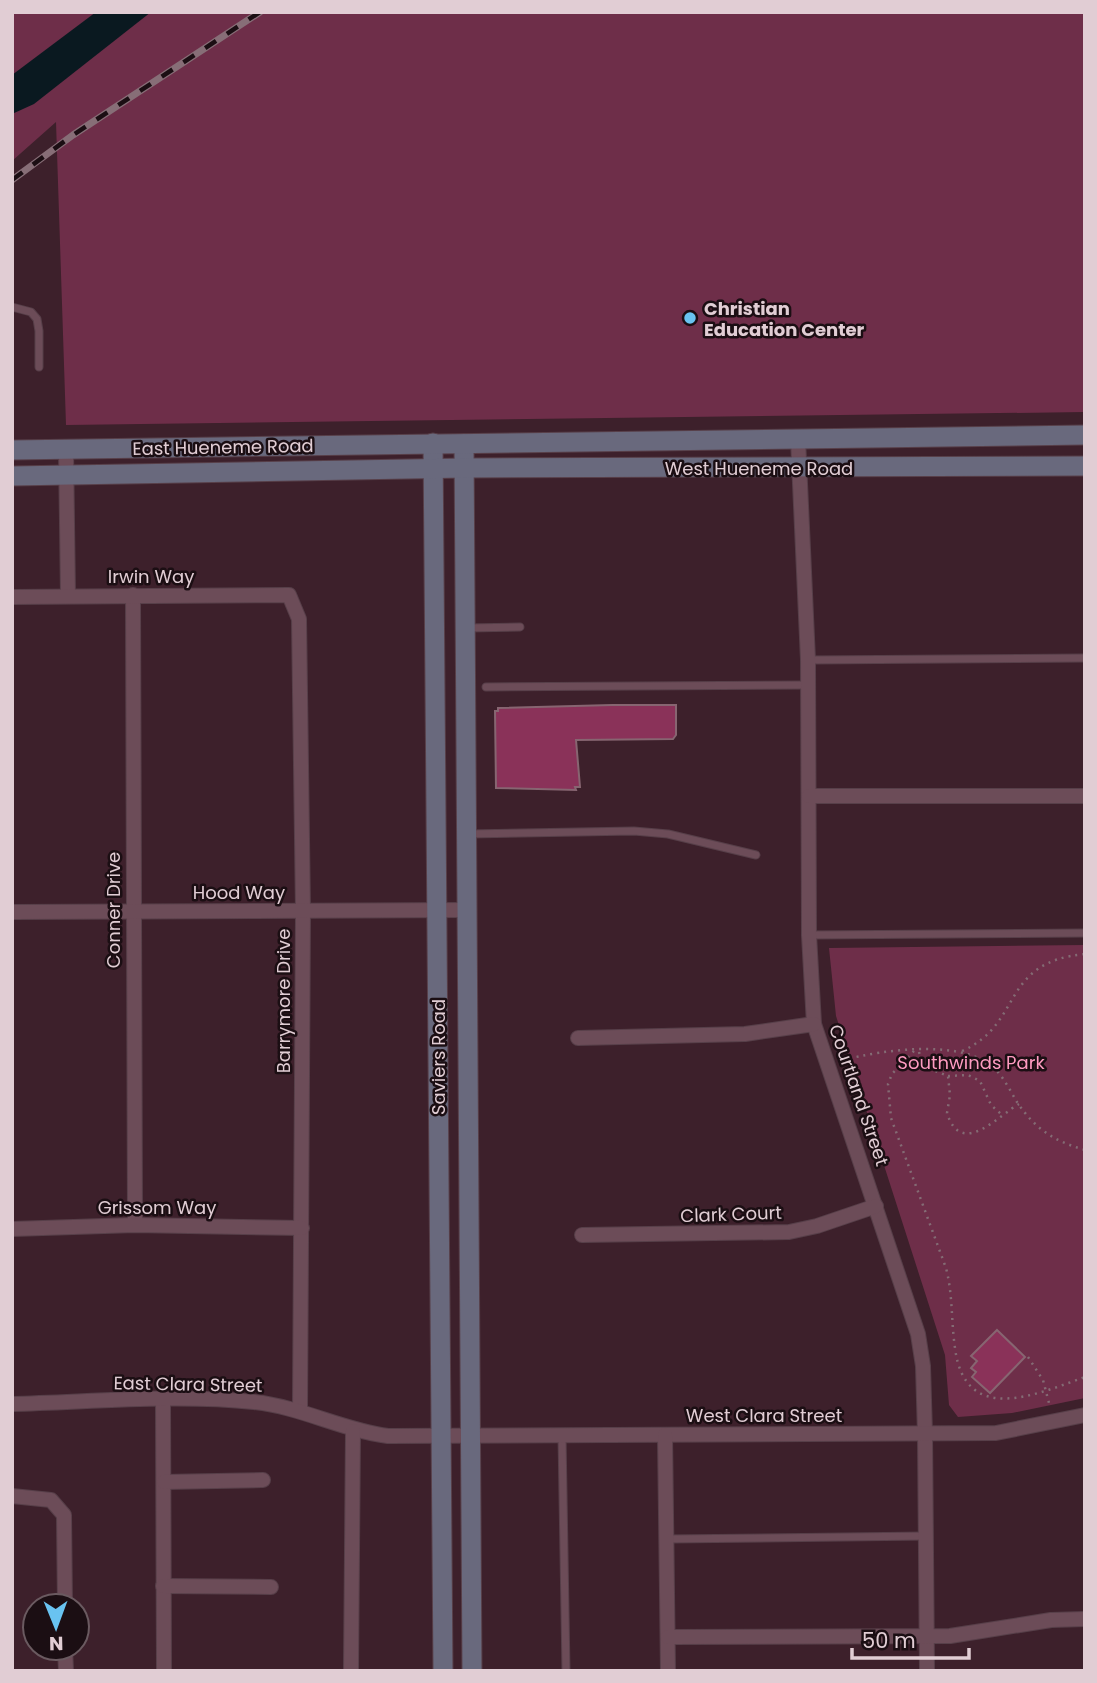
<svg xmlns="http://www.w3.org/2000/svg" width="1097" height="1683" font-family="Poppins,sans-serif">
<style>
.green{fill:#6e2e49}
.water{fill:#0a1920}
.building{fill:#8a3259;stroke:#876571;stroke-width:2}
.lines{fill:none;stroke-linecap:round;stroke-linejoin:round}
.service-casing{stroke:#573f49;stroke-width:9}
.minor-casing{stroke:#573f49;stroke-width:16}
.secondary-casing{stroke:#573f49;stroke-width:21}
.path{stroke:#846b74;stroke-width:2.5;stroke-dasharray:2 5;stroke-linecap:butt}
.service{stroke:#6c4c58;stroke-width:7}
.minor{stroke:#6c4c58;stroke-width:14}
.secondary{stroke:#69697d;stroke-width:19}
.rail-casing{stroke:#876e77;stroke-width:7}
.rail{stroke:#1b0e13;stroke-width:4.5;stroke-dasharray:13;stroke-linecap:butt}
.poi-dot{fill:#69c3f1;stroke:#1b0e13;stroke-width:2.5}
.labels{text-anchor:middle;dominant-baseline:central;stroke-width:5;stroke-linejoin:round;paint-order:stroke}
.poi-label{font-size:18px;font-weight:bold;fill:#e1cdd4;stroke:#1b0e13;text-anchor:start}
.street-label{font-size:18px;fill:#e1cdd4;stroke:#1b0e13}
.park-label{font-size:18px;fill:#fe9bc1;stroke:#1b0e13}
</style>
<rect width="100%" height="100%" fill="#3d202b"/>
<!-- green -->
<g class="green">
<polygon points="12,12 1085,12 1085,412 66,425 56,122 12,161"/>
<polygon points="1085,945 1085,1398 1012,1413 958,1417 949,1405 945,1355 836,1016 829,948"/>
</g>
<!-- water -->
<polygon class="water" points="96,12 151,12 34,104 12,114 12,75"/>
<!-- building -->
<g class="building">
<polygon points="612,705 676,705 676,735 673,739 576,740 580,787 575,787 576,790 496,788 495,711 498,711 498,708"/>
<polygon points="997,1330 1025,1357 990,1393 972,1377 976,1372 971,1368 977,1361 971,1356"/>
</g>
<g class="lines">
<defs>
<g id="service">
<polyline points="12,307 31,312 37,319 39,331 39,367"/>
<polyline points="466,628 520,627"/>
<polyline points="809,660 1085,658"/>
<polyline points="486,687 807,685"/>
<polyline points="467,834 634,831 668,834 756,855"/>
<polyline points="809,935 1085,933"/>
<polyline points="562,1436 566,1671"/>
<polyline points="667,1539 926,1536"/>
</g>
<g id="minor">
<polyline points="798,439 808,660 809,935 814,1024 918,1334 923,1366 925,1434 927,1671"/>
<polyline points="66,450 68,596"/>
<polyline points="133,595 135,1225"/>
<polyline points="12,597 289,595 299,619 303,911 300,1410"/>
<polyline points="809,796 1085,796"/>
<polyline points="12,912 466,910"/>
<polyline points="578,1038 745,1034 814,1024"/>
<polyline points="12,1229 135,1225 302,1228"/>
<polyline points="582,1235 789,1232 817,1226 876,1206"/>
<polyline points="163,1401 164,1671"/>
<path d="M12,1404C92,1402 175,1394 254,1402C301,1407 342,1430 388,1436L996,1433L1085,1415"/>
<polyline points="665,1435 668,1671"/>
<polyline points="164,1482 263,1480"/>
<polyline points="12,1496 51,1500 64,1515 65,1606"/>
<polyline points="163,1586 271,1587"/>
<polyline points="668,1637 950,1636 1051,1620 1085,1619"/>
<polyline points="65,1648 66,1671"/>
<polyline points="351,1671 353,1431"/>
</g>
<g id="secondary">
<polyline points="433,443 443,1671"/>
<polyline points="464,444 472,1671"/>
<polyline points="12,450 1085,435"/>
<polyline points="12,476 464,468 1085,466"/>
</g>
</defs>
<!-- service casing -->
<use href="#service" class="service-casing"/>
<!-- minor casing -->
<use href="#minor" class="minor-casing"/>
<!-- secondary casing -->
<use href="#secondary" class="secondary-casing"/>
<!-- path -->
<g class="path">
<path d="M914,1051L892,1074L888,1084L891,1118L946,1268C953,1295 951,1321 955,1348C965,1427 1037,1394 1085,1377"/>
<path d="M962,1051C1024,1024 999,962 1085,954"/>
<path d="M919,1052L923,1066L948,1076L950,1095L947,1113C961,1159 1000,1114 1019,1104"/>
<path d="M843,1060C883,1050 966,1037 997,1071C1005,1080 1011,1092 1017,1102C1035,1129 1054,1141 1085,1150"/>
<polyline points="948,1076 968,1075 980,1081 991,1105 1001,1114"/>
<polyline points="1028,1357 1043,1380 1050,1407"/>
</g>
<!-- service -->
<use href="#service" class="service"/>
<!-- minor -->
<use href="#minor" class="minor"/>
<!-- secondary -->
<use href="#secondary" class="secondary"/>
<defs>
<polyline id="rail" points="12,180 73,135 260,12"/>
</defs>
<!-- rail casing -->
<use href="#rail" class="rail-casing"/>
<!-- rail -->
<use href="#rail" class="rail"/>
</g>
<!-- markers -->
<circle class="poi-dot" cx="690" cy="318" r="7"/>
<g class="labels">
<!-- poi labels -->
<g class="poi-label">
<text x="704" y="308">Christian<tspan x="704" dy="21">Education Center</tspan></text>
</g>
<!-- street labels -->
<g class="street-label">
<text transform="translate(223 447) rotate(-1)">East Hueneme Road</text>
<text x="759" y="468">West Hueneme Road</text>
<text x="151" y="576">Irwin Way</text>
<text x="239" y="892">Hood Way</text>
<text transform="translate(113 910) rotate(-90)">Conner Drive</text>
<text transform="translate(283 1001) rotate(-90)">Barrymore Drive</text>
<text transform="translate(438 1057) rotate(-90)">Saviers Road</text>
<text transform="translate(859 1095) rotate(71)">Courtland Street</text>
<text x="157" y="1207">Grissom Way</text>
<text transform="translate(731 1214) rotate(-2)">Clark Court</text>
<text transform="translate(188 1384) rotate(1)">East Clara Street</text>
<text x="764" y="1415">West Clara Street</text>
</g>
<!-- park labels -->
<g class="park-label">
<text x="971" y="1062">Southwinds Park</text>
</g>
</g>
<!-- border -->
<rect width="1097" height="1683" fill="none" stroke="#e1cdd4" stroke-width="28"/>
<!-- north arrow -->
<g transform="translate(56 1627) rotate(179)"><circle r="33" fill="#1b0e13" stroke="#6a5a60" stroke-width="2"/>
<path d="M0-5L12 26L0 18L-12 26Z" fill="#69c3f1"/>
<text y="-10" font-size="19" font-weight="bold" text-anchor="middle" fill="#e1cdd4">N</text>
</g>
<!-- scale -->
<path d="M852 1648v10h117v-10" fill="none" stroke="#e1cdd4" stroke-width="3.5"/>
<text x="862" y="1648" font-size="21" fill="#e1cdd4" stroke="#1b0e13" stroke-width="5" paint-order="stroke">50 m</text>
</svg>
